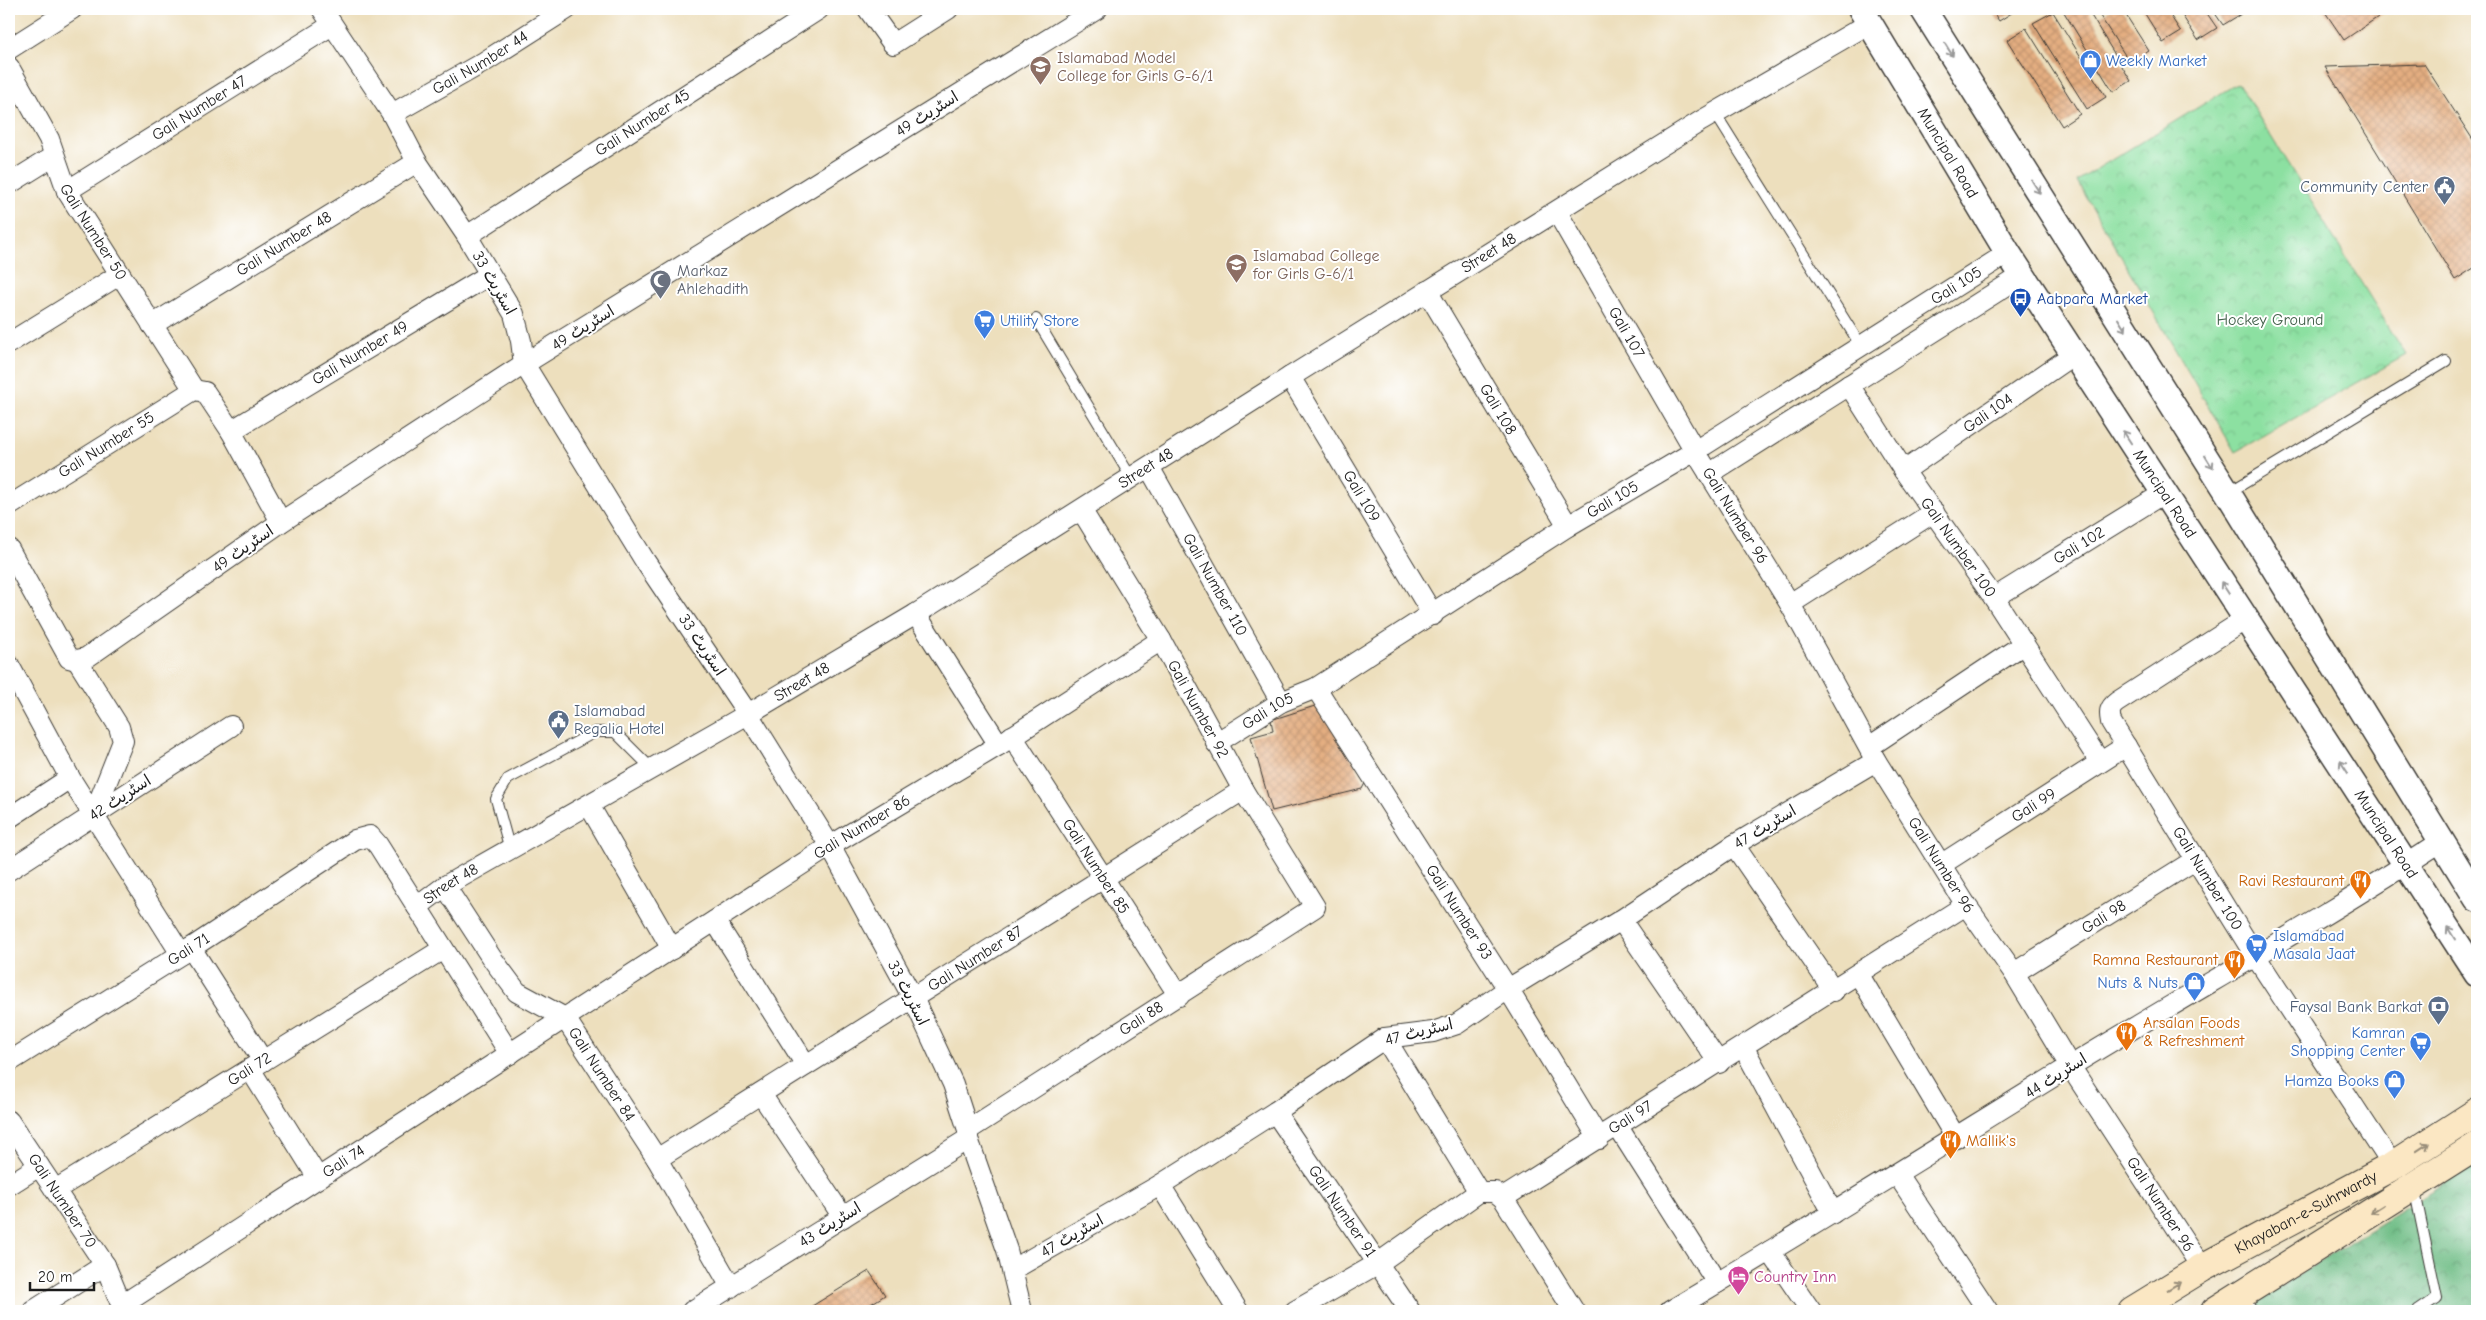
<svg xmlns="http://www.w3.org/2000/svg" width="2486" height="1320" font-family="'Comic Neue','Playpen Sans Arabic',sans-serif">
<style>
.forest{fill:url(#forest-crowns);stroke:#466d52}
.park{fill:url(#park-crowns);stroke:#547e5e}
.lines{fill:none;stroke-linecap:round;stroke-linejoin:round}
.stream{stroke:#73bcec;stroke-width:6}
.building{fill:url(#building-cross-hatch)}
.service-casing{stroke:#3b3934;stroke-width:12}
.minor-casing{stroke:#3b3934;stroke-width:22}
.tertiary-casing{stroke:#3b3934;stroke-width:28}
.secondary-casing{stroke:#3b3934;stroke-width:30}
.service{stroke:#fff;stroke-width:10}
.minor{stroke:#fff;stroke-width:20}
.tertiary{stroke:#fff;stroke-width:25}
.secondary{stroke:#fbe7c3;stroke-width:28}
.oneway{stroke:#999}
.oneway2{stroke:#978c78}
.labels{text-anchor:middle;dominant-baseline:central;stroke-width:4;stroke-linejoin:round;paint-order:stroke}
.education-label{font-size:16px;fill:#785e54;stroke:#fff;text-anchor:start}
.shop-label{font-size:16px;fill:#366cbe;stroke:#fff;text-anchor:start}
.street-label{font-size:16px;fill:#1c1c1c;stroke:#fff}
.service-label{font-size:16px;fill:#4e5e75;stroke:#fff;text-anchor:end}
.worship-label{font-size:16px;fill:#5b616d;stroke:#fff;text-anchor:start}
.transit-label{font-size:16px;fill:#164399;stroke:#fff;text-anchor:start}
.park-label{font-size:16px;fill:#43614b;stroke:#fff}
.food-label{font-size:16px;fill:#c56008;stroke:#fff;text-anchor:end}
.hotel-label{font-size:16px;fill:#b23c85;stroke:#fff;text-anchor:start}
</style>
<defs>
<pattern id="forest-crowns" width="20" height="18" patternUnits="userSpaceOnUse" patternTransform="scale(1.25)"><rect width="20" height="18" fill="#71be87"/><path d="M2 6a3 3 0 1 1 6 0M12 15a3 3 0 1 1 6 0" fill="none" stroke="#5c9a6e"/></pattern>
<pattern id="park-crowns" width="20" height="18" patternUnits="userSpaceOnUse" patternTransform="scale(1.25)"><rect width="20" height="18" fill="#8ce0a1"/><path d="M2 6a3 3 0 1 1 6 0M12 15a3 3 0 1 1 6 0" fill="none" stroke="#78c08a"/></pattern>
<pattern id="building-cross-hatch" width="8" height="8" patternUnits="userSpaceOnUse" patternTransform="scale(1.25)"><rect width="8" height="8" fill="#e4ae81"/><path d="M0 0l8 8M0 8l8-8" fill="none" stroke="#c3956f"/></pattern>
</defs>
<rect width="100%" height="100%" fill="#fff"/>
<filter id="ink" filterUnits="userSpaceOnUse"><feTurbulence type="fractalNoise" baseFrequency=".02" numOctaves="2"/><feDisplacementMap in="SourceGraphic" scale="10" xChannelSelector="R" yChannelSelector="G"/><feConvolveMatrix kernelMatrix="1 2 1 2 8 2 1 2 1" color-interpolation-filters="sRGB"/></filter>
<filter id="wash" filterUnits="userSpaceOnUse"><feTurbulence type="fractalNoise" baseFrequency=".0096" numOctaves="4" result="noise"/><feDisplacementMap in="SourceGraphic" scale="20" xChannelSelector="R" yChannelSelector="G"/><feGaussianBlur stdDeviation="1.12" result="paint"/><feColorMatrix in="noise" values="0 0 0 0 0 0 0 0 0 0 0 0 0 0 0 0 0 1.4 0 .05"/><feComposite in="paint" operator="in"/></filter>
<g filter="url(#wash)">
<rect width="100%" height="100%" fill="#eddfbd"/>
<!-- forest -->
<polygon class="forest" points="2477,1163 2477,1311 2240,1311"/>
<!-- park -->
<polygon class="park" points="2238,83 2406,355 2235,452 2077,181"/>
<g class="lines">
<!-- stream -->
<polyline class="stream" points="2466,9 2477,14"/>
</g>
<g id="blocks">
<!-- building -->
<g class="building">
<polygon points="1991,9 2018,9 1999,21"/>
<polygon points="2062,9 2087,9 2131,81 2113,92"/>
<polygon points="2112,9 2122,9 2149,51 2130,63 2100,16"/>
<polygon points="2142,9 2166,9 2181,32 2163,43"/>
<polygon points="2178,9 2204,9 2217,28 2198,40"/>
<polygon points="2212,9 2238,9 2241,14 2223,25"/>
<polygon points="2323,9 2381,9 2384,13 2344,40"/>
<polygon points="2053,12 2106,97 2087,109 2033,23"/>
<polygon points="2026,28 2080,114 2062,126 2007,40"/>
<polygon points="2424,64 2477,146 2477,266 2455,280 2325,67"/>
<polygon points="1321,704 1365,783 1362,789 1272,811 1251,737 1273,731 1271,720"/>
<polygon points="869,1271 885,1295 860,1311 804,1311"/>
</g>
</g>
</g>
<g filter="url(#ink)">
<use href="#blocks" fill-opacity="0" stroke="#3b3934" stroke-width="1"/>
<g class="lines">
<defs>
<g id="service">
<polyline points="1715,113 1861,346"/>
<polyline points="1036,319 1132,479"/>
<polyline points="2228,493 2446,361"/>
<polyline points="510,850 496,799 508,779 595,732 615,732 652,769"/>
<polyline points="2414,1187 2437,1298 2418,1311"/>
<polyline points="2240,1297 2253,1311"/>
</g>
<g id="minor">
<polyline points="322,9 392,114 417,162 467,236 514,314 521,341 524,364 645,561 748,714 830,846 913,998 953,1084 968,1130 968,1139 1007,1250 1022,1311"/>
<polyline points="868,9 893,44 948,9"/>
<polyline points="9,49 72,9"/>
<path id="s1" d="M9,67L49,139L67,191L194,390"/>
<path id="s2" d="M392,114L484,62L567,9"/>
<polyline points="9,184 54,156"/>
<path id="s3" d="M67,191L332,25"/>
<path id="s4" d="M1557,212L1695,451L1790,604L1876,761L1966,905L2014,973L2070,1066L2202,1268"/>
<path id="s5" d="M467,236L819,9"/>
<path id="s6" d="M1427,291L1568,526"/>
<path id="s7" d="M152,325L417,162"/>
<polyline points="9,343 119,275"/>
<path id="s8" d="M1290,377L1433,615"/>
<path id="s9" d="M1849,385L1904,471L1994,598L2100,762"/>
<path id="s10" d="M231,431L489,275"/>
<path id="s11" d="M1149,467L1281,702"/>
<path id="s12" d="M1904,471L2074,354"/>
<polyline points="1709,474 2023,275"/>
<path id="s13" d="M9,506L194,390L205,392L231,431L281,522"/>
<polyline points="9,549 69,658 77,660 86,658 281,522 524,364 1097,9"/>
<path id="s14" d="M1994,598L2164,493"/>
<polyline points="1790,604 1934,512"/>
<polyline points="916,614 999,745"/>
<path id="s15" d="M2246,619L2117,702C2109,708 2109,712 2111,722L2256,957L2393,1166"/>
<polyline points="77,660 119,727 123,741 94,814"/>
<polyline points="9,665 70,778 181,954"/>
<path id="s16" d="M1316,688L1508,989L1599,1139"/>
<path id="s17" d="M1012,736L1179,996"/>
<path id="s18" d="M1216,743L1281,702L1316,688L1568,526L1695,451L2008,253"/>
<polyline points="1869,747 2024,644"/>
<polyline points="589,805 672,949"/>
<polyline points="9,818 70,778"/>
<polyline points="1734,845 1834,991"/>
<path id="s19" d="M1942,864L2126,746"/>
<polyline points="9,870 231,726"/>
<path id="s20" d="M445,886L491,957L517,992L565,1018L657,1159L731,1287"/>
<path id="s21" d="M417,907L445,886L748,714L916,614L1290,377L1701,121L1870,23"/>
<polyline points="1621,920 1719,1063"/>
<polyline points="715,921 806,1065"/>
<polyline points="191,948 263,1061"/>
<path id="s22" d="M2014,973L2195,860"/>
<polyline points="1859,975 1956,1138"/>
<polyline points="1385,1038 1479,1192"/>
<polyline points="1744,1048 1833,1213"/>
<path id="s23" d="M9,1062L191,948L355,840L370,836L378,845L510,1054"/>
<polyline points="250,1069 318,1178"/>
<polyline points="761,1094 843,1217"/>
<path id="s24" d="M1275,1112L1410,1311"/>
<path id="s25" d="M9,1121L105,1265L124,1311"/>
<polyline points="1618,1127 1717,1283"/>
<path id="s26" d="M968,1130L1315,907L1243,790L1161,640L1082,511"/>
<path id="s27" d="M657,1159L1243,790"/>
<polyline points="1897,1174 1988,1311"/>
<polyline points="9,1185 39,1166"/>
<polyline points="1160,1185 1238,1311"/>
<path id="s28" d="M55,1190L443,949"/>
<polyline points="1503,1198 1574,1311"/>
<polyline points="1770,1251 1811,1311"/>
<polyline points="1012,1270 1160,1185 1275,1112 1385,1038 1433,1032 1457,1024 1508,989 1621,920 1734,845 1876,761"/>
<path id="s29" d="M122,1305L830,846L999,745L1161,640"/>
<polyline points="33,1311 105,1265"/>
<polyline points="692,1311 968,1139"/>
<path id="s30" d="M1295,1311L1377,1264L1479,1192H1495L1503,1198L1966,905"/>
<path d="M1670,1311C1804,1232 1936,1149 2069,1067C2193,991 2320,921 2442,841"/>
</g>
<g id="tertiary">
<path id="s31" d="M1861,9L2008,253L2477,974"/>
<polyline points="1923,9 2228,493 2477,899"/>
</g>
<g id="secondary">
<path id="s32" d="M2132,1311L2202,1268L2393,1166L2477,1112"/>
<polyline points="2215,1311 2477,1146"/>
</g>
</defs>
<!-- service casing -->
<use href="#service" class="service-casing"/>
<!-- minor casing -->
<use href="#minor" class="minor-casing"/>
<!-- tertiary casing -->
<use href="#tertiary" class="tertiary-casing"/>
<!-- secondary casing -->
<use href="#secondary" class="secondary-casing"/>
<!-- service -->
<use href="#service" class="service"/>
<!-- minor -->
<use href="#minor" class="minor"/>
<!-- tertiary -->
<use href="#tertiary" class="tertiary"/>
<!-- secondary -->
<use href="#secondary" class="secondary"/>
</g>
<!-- one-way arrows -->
<defs><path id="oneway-shaft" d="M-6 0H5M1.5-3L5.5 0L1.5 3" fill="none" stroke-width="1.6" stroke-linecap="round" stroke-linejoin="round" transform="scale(1.25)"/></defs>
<g class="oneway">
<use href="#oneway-shaft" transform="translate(1949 50) rotate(58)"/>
<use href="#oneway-shaft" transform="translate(2036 187) rotate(58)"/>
<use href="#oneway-shaft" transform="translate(2122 325) rotate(58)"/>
<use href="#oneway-shaft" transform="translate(2127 437) rotate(-123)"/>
<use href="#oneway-shaft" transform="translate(2209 462) rotate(58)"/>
<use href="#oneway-shaft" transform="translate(2225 588) rotate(-123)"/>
<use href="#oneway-shaft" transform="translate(2344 767) rotate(-123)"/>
<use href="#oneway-shaft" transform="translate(2451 933) rotate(-122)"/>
</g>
<g class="oneway2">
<use href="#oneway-shaft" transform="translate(2423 1147) rotate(-33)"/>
<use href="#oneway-shaft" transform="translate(2377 1209) rotate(148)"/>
<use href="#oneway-shaft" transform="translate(2174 1286) rotate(-31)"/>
</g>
</g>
<!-- icons -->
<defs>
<symbol id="shop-pin" viewBox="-11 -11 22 30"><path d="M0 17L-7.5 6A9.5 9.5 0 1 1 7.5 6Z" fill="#3f7fe0" stroke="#fff"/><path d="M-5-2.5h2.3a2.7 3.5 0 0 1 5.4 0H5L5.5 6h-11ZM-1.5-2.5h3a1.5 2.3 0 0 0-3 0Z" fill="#fff"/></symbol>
<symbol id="university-pin" viewBox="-11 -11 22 30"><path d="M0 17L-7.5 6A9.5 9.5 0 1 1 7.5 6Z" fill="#8d6e63" stroke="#fff"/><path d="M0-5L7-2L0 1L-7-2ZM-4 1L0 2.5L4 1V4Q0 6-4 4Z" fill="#fff"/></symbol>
<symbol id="civic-pin" viewBox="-11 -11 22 30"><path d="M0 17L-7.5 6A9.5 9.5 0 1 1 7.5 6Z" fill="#5c6f8a" stroke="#fff"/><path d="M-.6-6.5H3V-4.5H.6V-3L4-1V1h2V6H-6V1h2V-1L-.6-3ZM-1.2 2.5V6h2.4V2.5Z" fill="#fff"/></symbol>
<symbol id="mosque-pin" viewBox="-11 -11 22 30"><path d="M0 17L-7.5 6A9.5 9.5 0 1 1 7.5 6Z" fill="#6b7280" stroke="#fff"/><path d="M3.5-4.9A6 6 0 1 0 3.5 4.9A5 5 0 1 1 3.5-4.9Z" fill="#fff"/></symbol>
<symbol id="bus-pin" viewBox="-11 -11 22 30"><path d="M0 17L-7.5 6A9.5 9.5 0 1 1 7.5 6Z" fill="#1a4fb4" stroke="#fff"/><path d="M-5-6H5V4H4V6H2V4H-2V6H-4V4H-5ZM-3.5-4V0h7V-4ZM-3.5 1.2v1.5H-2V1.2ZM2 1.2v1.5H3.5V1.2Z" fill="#fff"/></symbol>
<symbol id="supermarket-pin" viewBox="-11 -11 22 30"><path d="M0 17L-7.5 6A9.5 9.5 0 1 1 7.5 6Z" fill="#3f7fe0" stroke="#fff"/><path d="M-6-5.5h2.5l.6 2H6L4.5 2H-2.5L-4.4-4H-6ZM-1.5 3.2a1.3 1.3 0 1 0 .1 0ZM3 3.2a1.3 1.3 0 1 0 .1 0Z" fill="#fff"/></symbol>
<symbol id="restaurant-pin" viewBox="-11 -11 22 30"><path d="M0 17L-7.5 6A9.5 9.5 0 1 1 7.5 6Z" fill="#e8710a" stroke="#fff"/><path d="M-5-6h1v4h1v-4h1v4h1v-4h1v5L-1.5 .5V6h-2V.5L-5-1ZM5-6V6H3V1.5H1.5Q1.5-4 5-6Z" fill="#fff"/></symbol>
<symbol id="bank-pin" viewBox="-11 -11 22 30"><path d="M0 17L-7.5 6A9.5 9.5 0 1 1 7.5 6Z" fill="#5c6f8a" stroke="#fff"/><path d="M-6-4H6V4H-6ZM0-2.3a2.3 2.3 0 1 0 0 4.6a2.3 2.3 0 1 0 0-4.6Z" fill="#fff"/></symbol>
<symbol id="hotel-pin" viewBox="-11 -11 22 30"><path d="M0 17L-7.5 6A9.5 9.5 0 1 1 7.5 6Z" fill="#d1479c" stroke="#fff"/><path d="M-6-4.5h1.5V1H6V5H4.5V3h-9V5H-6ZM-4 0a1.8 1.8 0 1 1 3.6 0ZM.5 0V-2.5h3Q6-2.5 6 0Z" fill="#fff"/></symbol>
</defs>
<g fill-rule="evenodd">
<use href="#shop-pin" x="2078" y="48" width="25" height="34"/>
<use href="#university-pin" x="1028" y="54" width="25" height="34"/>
<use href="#civic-pin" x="2432" y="174" width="25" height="34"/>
<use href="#university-pin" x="1224" y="252" width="25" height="34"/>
<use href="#mosque-pin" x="648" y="268" width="25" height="34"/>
<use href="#bus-pin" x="2008" y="286" width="25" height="34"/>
<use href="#supermarket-pin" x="972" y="308" width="25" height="34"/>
<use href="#civic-pin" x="546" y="708" width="25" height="34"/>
<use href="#restaurant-pin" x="2348" y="868" width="25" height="34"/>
<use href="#supermarket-pin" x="2244" y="932" width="25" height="34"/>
<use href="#restaurant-pin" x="2222" y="948" width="25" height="34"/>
<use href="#shop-pin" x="2182" y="970" width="25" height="34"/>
<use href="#bank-pin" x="2426" y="994" width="25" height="34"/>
<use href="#restaurant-pin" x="2114" y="1020" width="25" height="34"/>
<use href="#supermarket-pin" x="2408" y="1030" width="25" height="34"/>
<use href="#shop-pin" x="2382" y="1068" width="25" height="34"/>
<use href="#restaurant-pin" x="1938" y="1128" width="25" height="34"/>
<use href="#hotel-pin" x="1726" y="1264" width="25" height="34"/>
</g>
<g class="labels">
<!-- education labels -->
<g class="education-label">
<text x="1057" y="58">Islamabad Model<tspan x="1057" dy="18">College for Girls G-6/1</tspan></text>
<text x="1253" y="256">Islamabad College<tspan x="1253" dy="18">for Girls G-6/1</tspan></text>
</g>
<!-- shop labels -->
<g class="shop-label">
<text x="2106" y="61">Weekly Market</text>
<text x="1000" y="321">Utility Store</text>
<text x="2273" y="936">Islamabad<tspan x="2273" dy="18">Masala Jaat</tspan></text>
<text x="2178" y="983" text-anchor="end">Nuts &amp; Nuts</text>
<text x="2405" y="1033" text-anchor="end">Kamran<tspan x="2405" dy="18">Shopping Center</tspan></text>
<text x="2379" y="1081" text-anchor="end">Hamza Books</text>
</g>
<!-- street labels -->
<g class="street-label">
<text stroke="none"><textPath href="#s2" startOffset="102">Gali Number 44</textPath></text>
<text stroke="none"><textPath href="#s3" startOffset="156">Gali Number 47</textPath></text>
<text transform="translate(927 114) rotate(-32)">اسٹریٹ 49</text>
<text stroke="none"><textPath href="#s5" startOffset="209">Gali Number 45</textPath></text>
<text stroke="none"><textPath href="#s31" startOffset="168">Muncipal Road</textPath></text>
<text stroke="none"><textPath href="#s1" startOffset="186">Gali Number 50</textPath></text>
<text stroke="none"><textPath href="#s7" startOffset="155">Gali Number 48</textPath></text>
<text stroke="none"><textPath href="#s21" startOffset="1256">Street 48</textPath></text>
<text transform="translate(494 283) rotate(60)">اسٹریٹ 33</text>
<text stroke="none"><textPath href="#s18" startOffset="871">Gali 105</textPath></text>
<text transform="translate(583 328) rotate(-32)">اسٹریٹ 49</text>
<text stroke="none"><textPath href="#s4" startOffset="139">Gali 107</textPath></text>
<text stroke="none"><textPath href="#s10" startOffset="151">Gali Number 49</textPath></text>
<text stroke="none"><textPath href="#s6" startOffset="138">Gali 108</textPath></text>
<text stroke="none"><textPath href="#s12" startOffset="102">Gali 104</textPath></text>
<text stroke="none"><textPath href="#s13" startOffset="115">Gali Number 55</textPath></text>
<text stroke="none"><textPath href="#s21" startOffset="851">Street 48</textPath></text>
<text stroke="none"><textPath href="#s31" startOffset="572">Muncipal Road</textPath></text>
<text stroke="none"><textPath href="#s8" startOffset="139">Gali 109</textPath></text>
<text stroke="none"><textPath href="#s18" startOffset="466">Gali 105</textPath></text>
<text stroke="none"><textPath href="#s4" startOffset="352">Gali Number 96</textPath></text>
<text stroke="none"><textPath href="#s14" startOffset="100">Gali 102</textPath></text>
<text stroke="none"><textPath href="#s9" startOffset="196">Gali Number 100</textPath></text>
<text transform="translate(243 549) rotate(-35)">اسٹریٹ 49</text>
<text stroke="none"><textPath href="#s11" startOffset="135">Gali Number 110</textPath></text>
<text transform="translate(702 645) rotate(56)">اسٹریٹ 33</text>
<text stroke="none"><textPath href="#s21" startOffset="446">Street 48</textPath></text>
<text transform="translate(1198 709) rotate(61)">Gali Number 92</text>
<text stroke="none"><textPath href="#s18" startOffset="61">Gali 105</textPath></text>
<text transform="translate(120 798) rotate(-33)">اسٹریٹ 42</text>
<text stroke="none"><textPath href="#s19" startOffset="109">Gali 99</textPath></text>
<text transform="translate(1765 827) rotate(-31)">اسٹریٹ 47</text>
<text stroke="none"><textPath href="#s29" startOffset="881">Gali Number 86</textPath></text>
<text stroke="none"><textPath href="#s31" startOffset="978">Muncipal Road</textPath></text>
<text stroke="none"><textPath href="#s4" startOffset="758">Gali Number 96</textPath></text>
<text stroke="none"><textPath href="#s17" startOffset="155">Gali Number 85</textPath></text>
<text stroke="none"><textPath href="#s15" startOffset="360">Gali Number 100</textPath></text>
<text stroke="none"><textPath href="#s21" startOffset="41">Street 48</textPath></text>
<text stroke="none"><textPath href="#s16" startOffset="266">Gali Number 93</textPath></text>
<text stroke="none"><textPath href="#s22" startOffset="106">Gali 98</textPath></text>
<text stroke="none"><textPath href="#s23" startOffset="212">Gali 71</textPath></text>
<text stroke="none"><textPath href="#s27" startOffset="376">Gali Number 87</textPath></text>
<text transform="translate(908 993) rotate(63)">اسٹریٹ 33</text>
<text stroke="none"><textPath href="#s26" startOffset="206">Gali 88</textPath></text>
<text transform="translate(1419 1032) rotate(-14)">اسٹریٹ 47</text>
<text stroke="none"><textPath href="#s28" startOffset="229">Gali 72</textPath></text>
<text stroke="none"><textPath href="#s20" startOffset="250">Gali Number 84</textPath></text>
<text transform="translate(2056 1076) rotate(-32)">اسٹریٹ 44</text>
<text stroke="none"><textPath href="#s30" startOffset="396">Gali 97</textPath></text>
<text stroke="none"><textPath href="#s29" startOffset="264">Gali 74</textPath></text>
<text stroke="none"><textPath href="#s25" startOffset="96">Gali Number 70</textPath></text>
<text stroke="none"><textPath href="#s4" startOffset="1162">Gali Number 96</textPath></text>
<text stroke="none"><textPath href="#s24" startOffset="120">Gali Number 91</textPath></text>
<text stroke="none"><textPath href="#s32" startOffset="200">Khayaban-e-Suhrwardy</textPath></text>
<text transform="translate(830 1225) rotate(-32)">اسٹریٹ 43</text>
<text transform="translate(1072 1236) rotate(-30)">اسٹریٹ 47</text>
</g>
<!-- service labels -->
<g class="service-label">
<text x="2428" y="187">Community Center</text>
<text x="574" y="711" text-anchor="start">Islamabad<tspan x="574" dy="18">Regalia Hotel</tspan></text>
<text x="2422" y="1007">Faysal Bank Barkat</text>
</g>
<!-- worship labels -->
<g class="worship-label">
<text x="677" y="271">Markaz<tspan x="677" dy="18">Ahlehadith</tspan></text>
</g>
<!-- transit labels -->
<g class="transit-label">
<text x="2037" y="299">Aabpara Market</text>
</g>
<!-- park labels -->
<g class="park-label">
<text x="2270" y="320">Hockey Ground</text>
</g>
<!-- food labels -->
<g class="food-label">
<text x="2344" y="881">Ravi Restaurant</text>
<text x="2218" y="960">Ramna Restaurant</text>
<text x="2143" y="1023" text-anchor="start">Arsalan Foods<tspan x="2143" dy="18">&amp; Refreshment</tspan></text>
<text x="1966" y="1141" text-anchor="start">Mallik's</text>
</g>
<!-- hotel labels -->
<g class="hotel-label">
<text x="1754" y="1277">Country Inn</text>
</g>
</g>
<!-- margin -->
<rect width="2486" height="1320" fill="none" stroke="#fff" stroke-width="30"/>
<!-- scale -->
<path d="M30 1282v8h64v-8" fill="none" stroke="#1c1c1c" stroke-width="2.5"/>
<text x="38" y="1282" font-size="15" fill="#1c1c1c" stroke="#ffffff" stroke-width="4" paint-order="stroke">20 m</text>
</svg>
